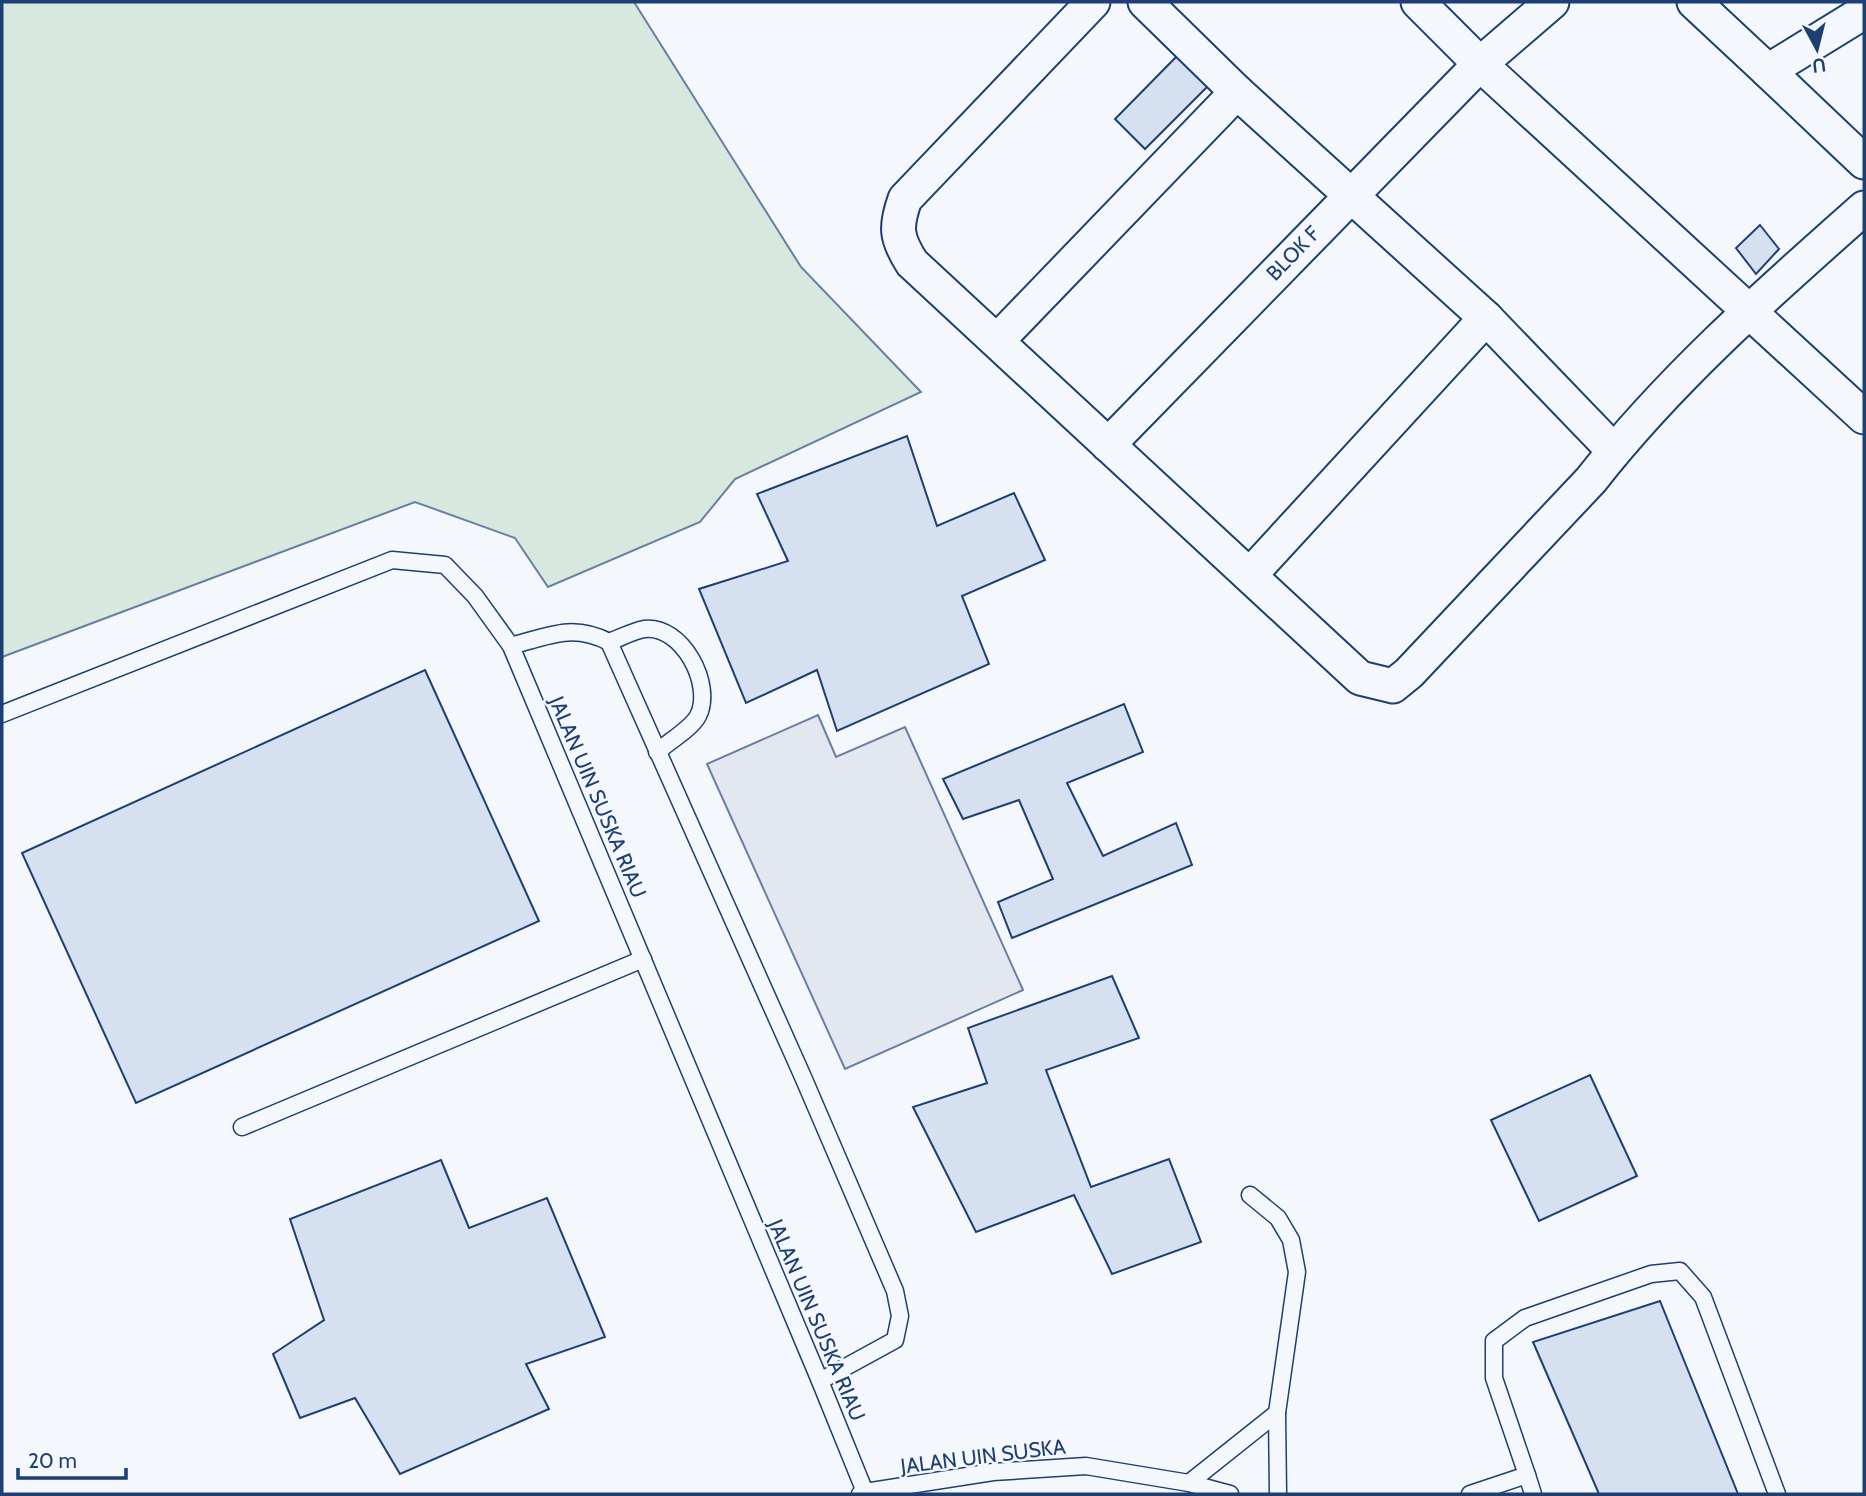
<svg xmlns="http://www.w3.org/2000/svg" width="1866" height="1496" font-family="Cabin,sans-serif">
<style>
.green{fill:#d7e8df;stroke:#687fa3;stroke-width:2}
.parking{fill:#e3e8f0;stroke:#687fa3;stroke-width:2}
.building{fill:#d5e0f0;stroke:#1d3f73;stroke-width:2}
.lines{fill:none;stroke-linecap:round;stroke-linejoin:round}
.lane-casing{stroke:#1d3f73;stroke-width:19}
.street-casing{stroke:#1d3f73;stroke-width:37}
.lane{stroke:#f4f7fb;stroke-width:16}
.street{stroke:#f4f7fb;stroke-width:33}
.labels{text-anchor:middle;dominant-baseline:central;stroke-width:5;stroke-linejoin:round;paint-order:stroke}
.street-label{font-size:21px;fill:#1d3f73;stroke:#f4f7fb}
</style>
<rect width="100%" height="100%" fill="#f4f7fb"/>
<!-- green -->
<polygon class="green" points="2,2 634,2 801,267 921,392 735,479 700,522 548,587 515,538 415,502 2,657"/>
<!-- parking -->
<polygon class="parking" points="818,715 836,757 905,727 1023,990 845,1069 707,764"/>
<!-- building -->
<g class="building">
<polygon points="1181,52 1212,82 1145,149 1115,119"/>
<polygon points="1760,225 1779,249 1756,274 1736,248"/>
<polygon points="907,436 937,526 1014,493 1045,560 962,596 989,664 837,731 817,670 746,703 699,589 788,561 757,494"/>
<polygon points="425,670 539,921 136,1103 22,853"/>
<polygon points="1124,704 1143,752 1067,783 1103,856 1176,823 1192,865 1012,938 998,902 1053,879 1019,800 963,819 943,779"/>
<polygon points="1112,976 1139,1038 1046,1070 1091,1187 1169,1159 1201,1242 1112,1274 1074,1195 976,1232 913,1107 987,1083 968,1028"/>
<polygon points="1590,1075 1637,1176 1539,1221 1491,1120"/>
<polygon points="441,1160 469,1228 547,1198 605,1337 526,1364 549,1409 400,1474 355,1398 300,1418 273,1354 324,1320 290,1219"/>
<polygon points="1660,1301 1738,1494 1599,1494 1533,1342"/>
</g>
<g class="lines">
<defs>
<g id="lane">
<path d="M609,642C620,638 633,631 644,629C682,624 714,685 698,716C691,729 668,742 657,752"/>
<path d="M511,646C548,636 573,623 609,642L803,1077L895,1291L900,1316L895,1340L820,1381"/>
<polyline points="2,714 392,560 445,565 475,596 511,646 820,1381 865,1492 860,1494"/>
<polyline points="242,1127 643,959"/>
<polyline points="1250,1195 1278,1218 1291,1240 1297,1272 1277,1413 1278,1494"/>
<polyline points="1527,1475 1494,1378 1494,1341 1525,1318 1651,1274 1680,1271 1703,1297 1777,1494"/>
<polyline points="1189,1483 1277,1413"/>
<polyline points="865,1492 993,1472 1086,1466 1189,1483 1230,1494"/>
<polyline points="1470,1494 1527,1475 1533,1494"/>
</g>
<g id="street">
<path d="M1093,2L905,199C895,227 896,238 912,263L1360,678L1393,686L1409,673L1591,480C1670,379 1768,293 1864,208"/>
<polyline points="1145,2 1237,92 1486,318 1614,451"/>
<polyline points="1418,2 1480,64 1864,417"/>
<polyline points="1694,2 1768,71"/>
<polyline points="1864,12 1768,71 1864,162"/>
<polyline points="997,341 1237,92"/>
<polyline points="1108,445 1480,64 1552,2"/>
<polyline points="1250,575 1486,318"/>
</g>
</defs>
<!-- lane casing -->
<use href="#lane" class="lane-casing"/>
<!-- street casing -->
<use href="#street" class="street-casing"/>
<!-- lane -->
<use href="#lane" class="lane"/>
<!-- street -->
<use href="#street" class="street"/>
</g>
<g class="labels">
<!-- street labels -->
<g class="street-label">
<text transform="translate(1293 253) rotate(-46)">BLOK F</text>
<text transform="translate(598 797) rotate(67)">JALAN UIN SUSKA RIAU</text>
<text transform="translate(817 1320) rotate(67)">JALAN UIN SUSKA RIAU</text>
<text transform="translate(983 1456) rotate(-7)">JALAN UIN SUSKA</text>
</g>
</g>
<!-- border -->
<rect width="1866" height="1496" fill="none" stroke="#1d3f73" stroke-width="7"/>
<!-- north arrow -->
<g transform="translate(1817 49) rotate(173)" stroke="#f4f7fb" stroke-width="5" paint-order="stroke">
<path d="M0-5L12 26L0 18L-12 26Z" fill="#1d3f73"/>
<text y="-10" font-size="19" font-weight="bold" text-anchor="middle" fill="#1d3f73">U</text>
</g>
<!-- scale -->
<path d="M18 1468v10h108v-10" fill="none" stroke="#1d3f73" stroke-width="3.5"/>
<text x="28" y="1468" font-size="21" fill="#1d3f73" stroke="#f4f7fb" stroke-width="5" paint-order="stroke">20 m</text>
</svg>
